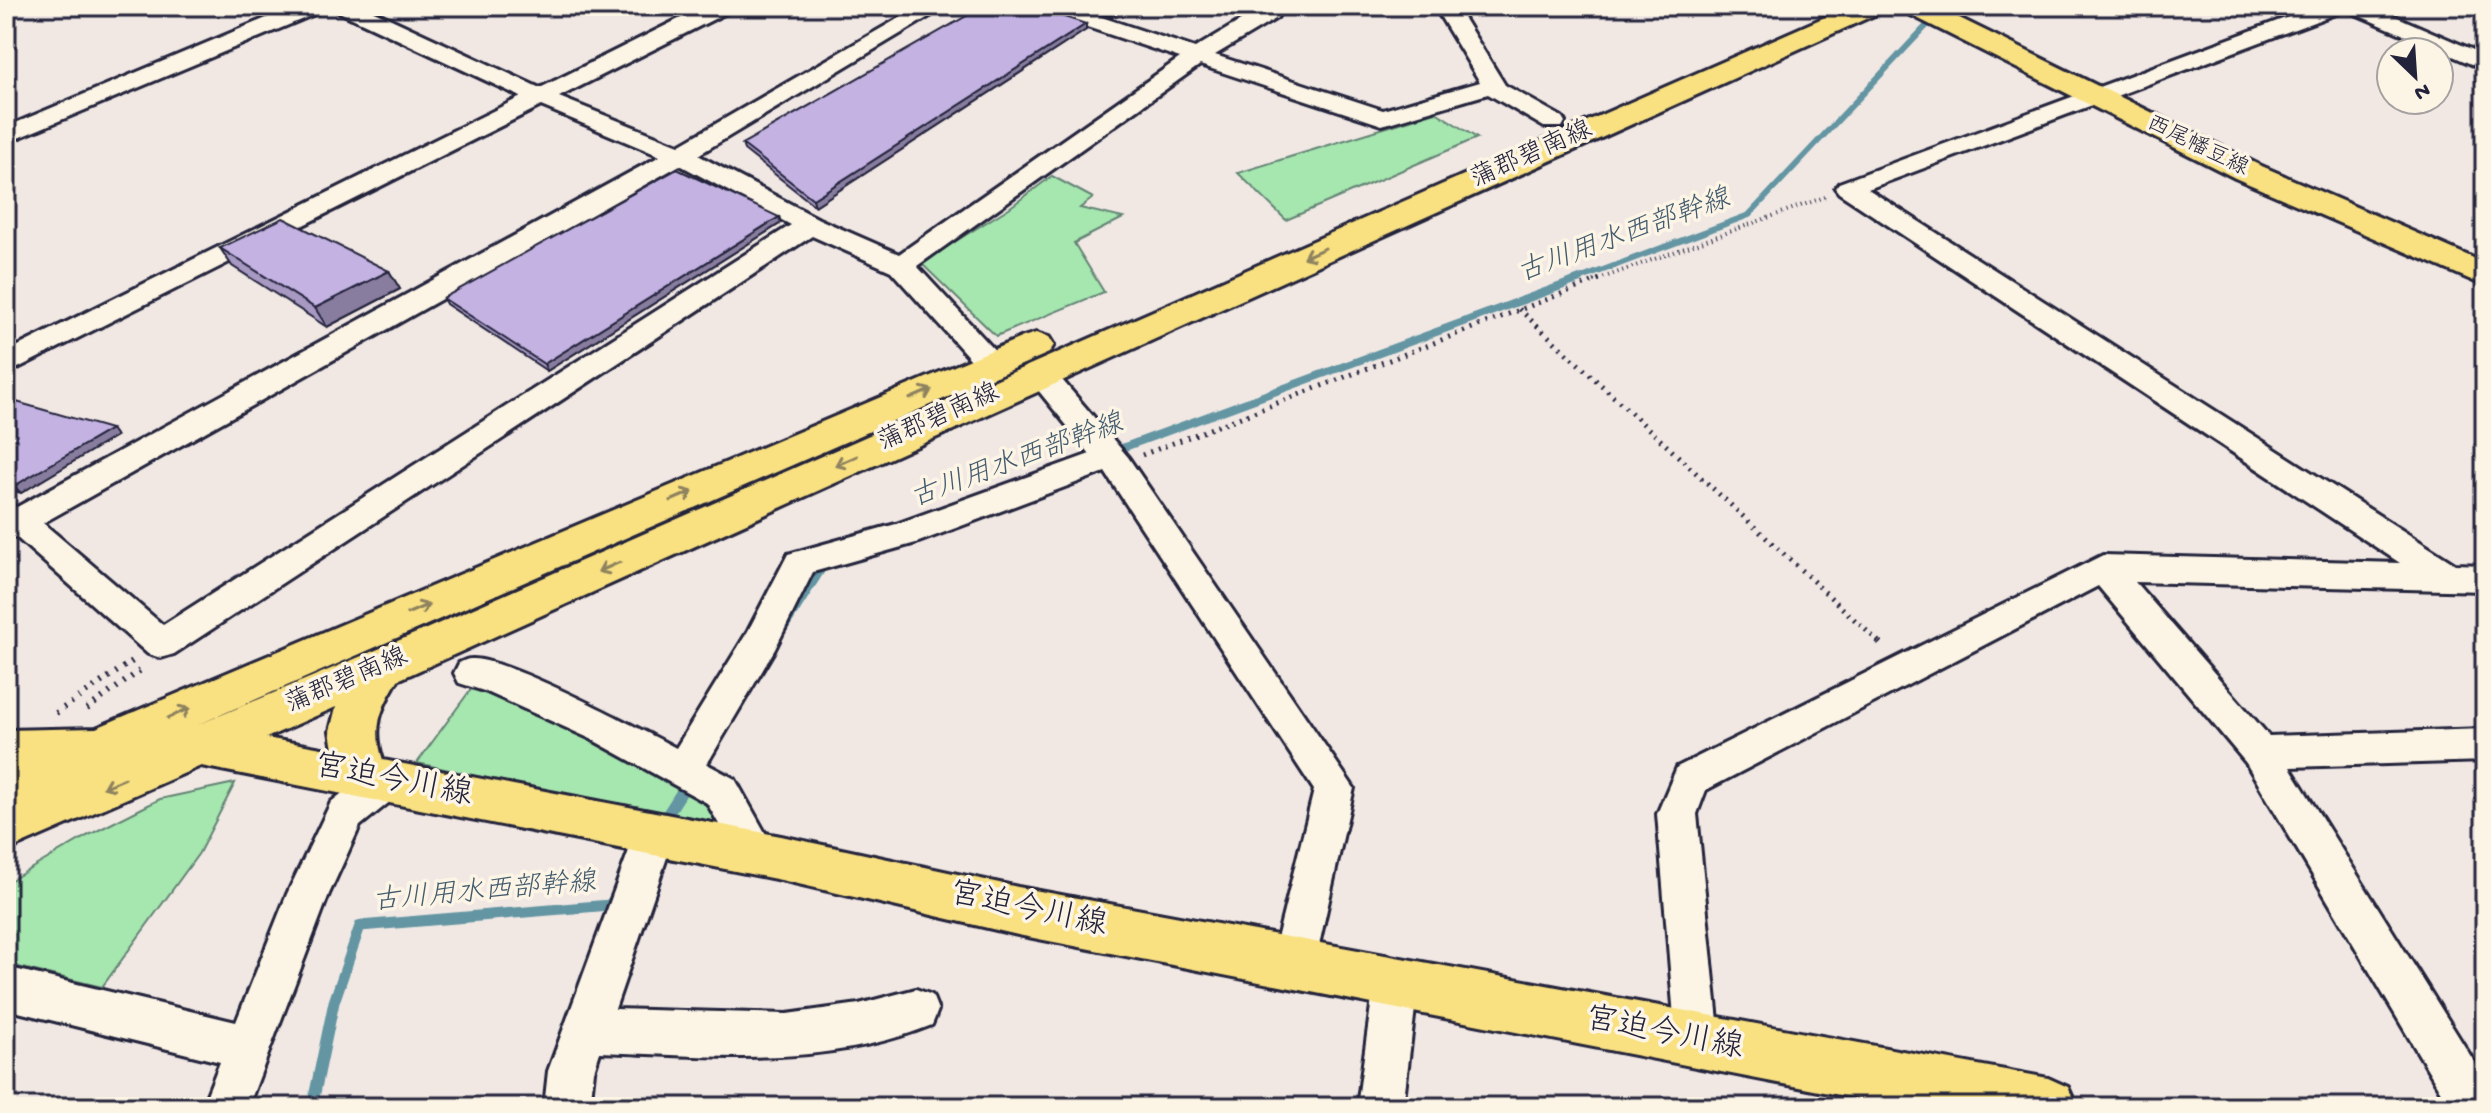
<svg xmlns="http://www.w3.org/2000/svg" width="2491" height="1113" font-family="'Gochi Hand','Klee One',sans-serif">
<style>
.green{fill:#a6e6af;stroke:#648475;stroke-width:2}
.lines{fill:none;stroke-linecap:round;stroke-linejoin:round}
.stream-far2{stroke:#6395a2;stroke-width:6}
.stream-far1{stroke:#6395a2;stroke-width:8}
.stream{stroke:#6395a2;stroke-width:11}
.minor-casing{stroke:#22223b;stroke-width:6}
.major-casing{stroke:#22223b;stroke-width:6}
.path-far2{stroke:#22223b;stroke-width:4;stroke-dasharray:1 4;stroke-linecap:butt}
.path-far1{stroke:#22223b;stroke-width:5;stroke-dasharray:2 6;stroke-linecap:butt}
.path{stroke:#22223b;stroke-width:6;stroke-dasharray:2 7;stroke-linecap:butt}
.minor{fill:#fcf5e5;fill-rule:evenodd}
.major{fill:#f9e181;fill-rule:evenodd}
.wall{fill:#a899c2;stroke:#22223b;stroke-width:2}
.shaded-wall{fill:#887d9e;stroke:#22223b;stroke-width:2}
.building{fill:#c3b2e2;stroke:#22223b;stroke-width:2}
.oneway{stroke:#8e825e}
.labels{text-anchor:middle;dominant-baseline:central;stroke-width:7;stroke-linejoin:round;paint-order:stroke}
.far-street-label{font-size:22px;fill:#22223b;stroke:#fcf5e5}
.street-label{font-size:26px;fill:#22223b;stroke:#fcf5e5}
.water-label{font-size:28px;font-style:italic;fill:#435b6e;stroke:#fcf5e5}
.near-street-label{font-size:32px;fill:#22223b;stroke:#fcf5e5}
</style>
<rect width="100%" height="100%" fill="#f1e8e4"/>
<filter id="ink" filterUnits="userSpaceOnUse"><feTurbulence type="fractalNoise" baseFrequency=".0125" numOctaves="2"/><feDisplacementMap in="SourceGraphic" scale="16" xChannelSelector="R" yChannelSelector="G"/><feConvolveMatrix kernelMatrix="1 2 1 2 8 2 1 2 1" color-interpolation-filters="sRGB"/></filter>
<g filter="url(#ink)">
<!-- green -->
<g class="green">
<polygon points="1436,112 1477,138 1286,220 1238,173"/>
<polygon points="1052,176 1093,198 1080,208 1123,218 1074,243 1104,292 996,336 921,263 1009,208"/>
<polygon points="471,689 573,721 726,807 715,823 696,824 417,763"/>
<polygon points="235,783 199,853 102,987 6,964 6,883 87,836 160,799"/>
</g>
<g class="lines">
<!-- stream-far2 -->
<polyline class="stream-far2" points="1574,281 1749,215 1945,6"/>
<!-- stream-far1 -->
<g class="stream-far1">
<polyline points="1111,452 1580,279"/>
<polyline points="783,630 826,562"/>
</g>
<!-- stream -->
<g class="stream">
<polyline points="662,823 688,782"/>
<polyline points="312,1107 334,1002 360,926 610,905 615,897"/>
</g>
<defs>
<g id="minor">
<polygon points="295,6 325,6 322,11 6,143 6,127"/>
<path d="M334,6H363L540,88L705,6H733L730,11L559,97L679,145L920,6H947L698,155L819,219L899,254L1180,58L1039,11L1036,6H1068L1195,48L1257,11L1255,6H1277L1280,13L1277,18L1215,55L1383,110L1480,82L1434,6H1456L1505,85L1562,117L1565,122L1562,127H1544L1488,94L1382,125L1200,65L917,266L1001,357L1006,364L1001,371L991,374L981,371L891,271L812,236L174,654L161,658L148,654L16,537L6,540V504L17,507L660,156L541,106L6,374V352L521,97L337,11ZM680,165L791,225L163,625L43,523Z"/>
<polygon points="2318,6 2372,6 2485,55 2485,70 2346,10 1868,189 2455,564 2485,565 2485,591 2135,582 2269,736 2485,729 2485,761 2290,767 2485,1079 2485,1107 2450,1107 2246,763 2098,586 1706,790 1697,814 1720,1041 1714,1057 1698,1063 1682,1057 1676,1041 1657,814 1677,767 2103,555 2400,563 1839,193 1835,188 1839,183"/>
<path d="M1040,364L1051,367L1128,457L1354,788L1315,963L1308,977L1293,983L1278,977L1271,963L1314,790L1105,472L916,543L813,572L775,649L707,764L735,779L777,854L771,867L757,872L743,867L707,803L591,739L487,692L459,683L454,673L459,663C463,661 467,659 471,659C503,656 642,730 676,748L748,631L788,554L896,524L1090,454L1025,374L1029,367Z"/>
<polygon points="388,763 402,768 408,780 402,792 360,826 329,894 248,1107 202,1107 220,1062 6,1009 6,967 236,1022 287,894 331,802 374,768"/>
<path d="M655,816L669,821L675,834L615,1009L787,1014L859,1004L916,989L932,995L938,1010L932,1025C822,1069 715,1056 600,1052L594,1071L590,1107H544L548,1071L635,834L641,821Z"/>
<polygon points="1396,963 1411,969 1418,984 1403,1107 1357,1107 1374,984 1381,969"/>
</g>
<g id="major">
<path d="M1850,6H1885L1881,12L398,680C381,708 372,727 383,760L781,836L1018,887L2048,1078L2068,1087L2077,1107H1901L1018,935L781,880L201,766L6,851V730L96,728L1023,337L1036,333L1049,337L1054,345L1049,353L195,726L426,629ZM336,707L330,731L333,750L266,738Z"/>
<polygon points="1901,6 1935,6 2257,164 2485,263 2485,286 2235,178 1905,12"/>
</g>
</defs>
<!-- minor casing -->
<use href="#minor" class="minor-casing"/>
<!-- major casing -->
<use href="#major" class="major-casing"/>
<!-- path-far2 -->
<polyline class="path-far2" points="1594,281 1825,197"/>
<!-- path-far1 -->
<g class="path-far1">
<polyline points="1519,309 1881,644"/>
<polyline points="1142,455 1600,279"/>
</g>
<!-- path -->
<g class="path">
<polyline points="1879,642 1885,648"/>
<polyline points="87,709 145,667"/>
<polyline points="56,713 134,660"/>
</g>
<!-- minor -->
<use href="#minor" class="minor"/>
<!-- major -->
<use href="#major" class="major"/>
</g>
<!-- wall -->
<g class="wall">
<polygon points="1078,6 1130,6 1112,17"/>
<polygon points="1037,8 1086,30 815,206 744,150 742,144"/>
<polygon points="779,217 781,223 547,371 446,304 443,298"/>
<polygon points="220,248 389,271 400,289 327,327 232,266"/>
<polygon points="6,399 116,436 21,493 6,489"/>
</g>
<!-- shaded-wall -->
<g class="shaded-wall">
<polygon points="1120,6 1130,6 1112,17 1111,11"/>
<polygon points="1086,24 1086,30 815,206 813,199"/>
<polygon points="779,217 781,223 547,371 544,364"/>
<polygon points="389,271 400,289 327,327 315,308"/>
<polygon points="111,429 116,436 21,493 14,486"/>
</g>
<!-- building -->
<g class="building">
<polygon points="984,6 1037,6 1037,8 1086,24 813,199 742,144"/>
<polygon points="1095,6 1120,6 1111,11"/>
<polygon points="677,169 779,217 544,364 443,298"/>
<polygon points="283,218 389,271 315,308 220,248"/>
<polygon points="6,399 111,429 14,486 6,484"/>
</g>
<!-- one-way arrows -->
<defs><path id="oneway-shaft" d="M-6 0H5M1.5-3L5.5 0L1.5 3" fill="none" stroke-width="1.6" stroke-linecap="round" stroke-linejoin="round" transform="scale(2)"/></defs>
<g class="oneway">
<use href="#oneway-shaft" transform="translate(1314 253) rotate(156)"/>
<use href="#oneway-shaft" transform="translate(921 394) rotate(-23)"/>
<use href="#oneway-shaft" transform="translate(846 461) rotate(156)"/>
<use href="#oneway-shaft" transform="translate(682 496) rotate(-23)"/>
<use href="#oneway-shaft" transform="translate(609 567) rotate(156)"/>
<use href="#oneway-shaft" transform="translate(418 609) rotate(-23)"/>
<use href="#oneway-shaft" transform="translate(179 713) rotate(-25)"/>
<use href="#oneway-shaft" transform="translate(114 783) rotate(157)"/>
</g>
</g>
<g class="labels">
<!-- far-street labels -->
<g class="far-street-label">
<text transform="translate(2197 147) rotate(26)">西尾幡豆線</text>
</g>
<!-- street labels -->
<g class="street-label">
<text transform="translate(1532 156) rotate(-24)">蒲郡碧南線</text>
<text transform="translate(939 419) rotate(-24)">蒲郡碧南線</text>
<text transform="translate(347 682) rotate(-23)">蒲郡碧南線</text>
</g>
<!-- water labels -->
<g class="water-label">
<text transform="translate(1624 237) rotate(-20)">古川用水西部幹線</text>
<text transform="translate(1017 462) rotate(-20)">古川用水西部幹線</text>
<text transform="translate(484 893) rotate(-5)">古川用水西部幹線</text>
</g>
<!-- near-street labels -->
<g class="near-street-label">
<text transform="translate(393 782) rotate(11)">宮迫今川線</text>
<text transform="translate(1028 911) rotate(12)">宮迫今川線</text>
<text transform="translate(1664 1035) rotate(11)">宮迫今川線</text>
</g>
</g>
<!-- margin -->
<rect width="2491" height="1113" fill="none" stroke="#fcf5e5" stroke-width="32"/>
<rect x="16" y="16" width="2459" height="1081" fill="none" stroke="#22223b" stroke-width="3" filter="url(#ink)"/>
<!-- north arrow -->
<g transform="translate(2415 76) rotate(155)"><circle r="38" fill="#fcf5e5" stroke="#a5a1a1" stroke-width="2"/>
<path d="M0-6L14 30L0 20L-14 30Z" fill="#22223b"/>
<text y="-12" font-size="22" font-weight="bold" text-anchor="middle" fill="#22223b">N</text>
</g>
</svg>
